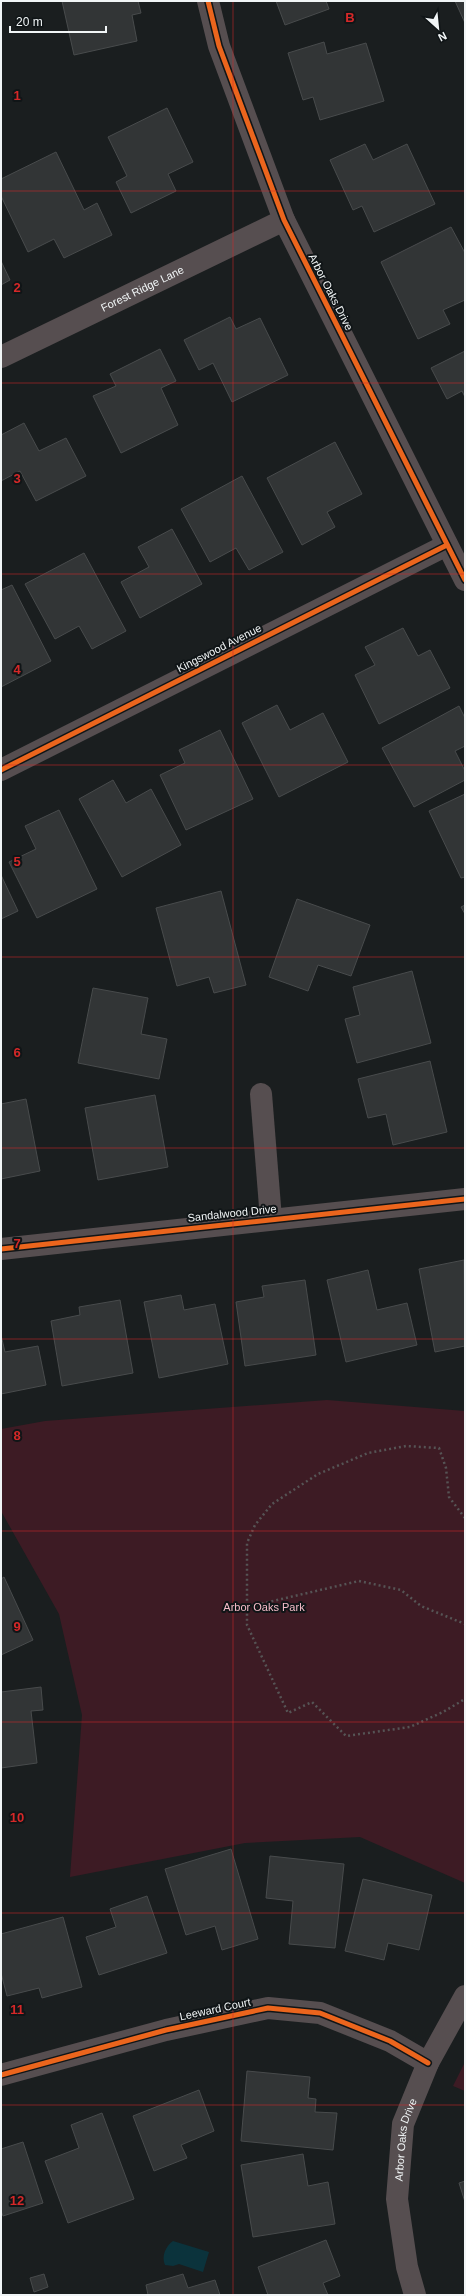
<svg xmlns="http://www.w3.org/2000/svg" width="466" height="2296" font-family="Arial,sans-serif">
<style>
.green{fill:#3d1b24}
.water{fill:#0b333c}
.building{fill:#323536;stroke:#484b4c}
.lines{fill:none;stroke-linecap:round;stroke-linejoin:round}
.path{stroke:#565455;stroke-width:2.5;stroke-dasharray:2 3;stroke-linecap:butt}
.minor{stroke:#564e50;stroke-width:22}
.cycleway-casing{stroke:#101517;stroke-width:8}
.cycleway{stroke:#eb651d;stroke-width:5}
.grid{fill:none;stroke:#d62828;stroke-width:1;stroke-opacity:0.55}
.labels{text-anchor:middle;dominant-baseline:central;stroke-width:4;stroke-linejoin:round;paint-order:stroke}
.street-label{font-size:11px;fill:#f1f5f6;stroke:#101517}
.park-label{font-size:11px;fill:#f6bdc9;stroke:#101517}
.grid-label{font-size:13px;text-anchor:middle;font-weight:bold;fill:#d62828;stroke:#101517;stroke-width:4;stroke-linejoin:round;paint-order:stroke}
</style>
<rect width="100%" height="100%" fill="#1a1e1f"/>
<!-- green -->
<g class="green">
<polygon points="327,1400 465,1411 465,1883 360,1837 245,1843 70,1877 82,1715 59,1614 1,1511 1,1429 45,1421"/>
<polygon points="465,2062 465,2091 453,2086"/>
</g>
<!-- water -->
<path class="water" d="M173,2241L209,2252L203,2272L179,2264L173,2266L165,2265C161,2256 166,2246 173,2241Z"/>
<!-- building -->
<g class="building">
<polygon points="62,1 138,1 141,13 132,15 137,41 74,55"/>
<polygon points="276,1 326,1 329,9 285,25"/>
<polygon points="455,1 465,1 465,23"/>
<polygon points="324,42 327,54 366,43 384,101 320,120 313,97 303,100 288,53"/>
<polygon points="167,108 193,162 168,174 176,191 131,213 116,182 127,176 108,137"/>
<polygon points="365,144 373,160 407,144 435,204 374,232 362,206 353,210 330,160"/>
<polygon points="56,152 84,210 97,203 112,235 64,258 54,239 28,252 1,196 1,179"/>
<polygon points="451,227 465,253 465,300 443,310 450,324 418,339 381,262"/>
<polygon points="1,261 10,280 1,285"/>
<polygon points="230,317 236,329 260,318 288,375 232,402 213,363 199,370 184,340"/>
<polygon points="160,349 176,381 161,388 178,425 121,453 93,396 116,386 110,374"/>
<polygon points="465,351 465,397 462,391 447,399 431,368"/>
<polygon points="24,423 39,451 66,438 86,476 36,501 20,471 1,481 1,435"/>
<polygon points="335,442 362,494 327,512 335,527 302,545 267,478"/>
<polygon points="242,476 283,552 249,570 236,548 210,562 181,509"/>
<polygon points="172,529 202,584 140,618 121,582 149,567 138,547"/>
<polygon points="84,553 126,631 92,649 79,626 55,639 25,584"/>
<polygon points="12,585 51,661 1,687 1,590"/>
<polygon points="403,628 418,656 430,650 450,688 379,724 355,675 375,665 365,647"/>
<polygon points="277,705 290,730 323,713 348,762 279,797 242,723"/>
<polygon points="459,706 465,718 465,746 455,751 465,771 465,780 414,807 382,748"/>
<polygon points="220,730 253,799 186,830 160,775 185,763 179,750"/>
<polygon points="113,780 126,803 151,789 181,845 122,877 79,799"/>
<polygon points="465,794 465,877 461,878 429,811"/>
<polygon points="59,810 97,889 37,918 9,862 36,849 25,826"/>
<polygon points="1,875 18,911 1,919"/>
<polygon points="221,891 246,985 214,993 209,977 177,986 156,908"/>
<polygon points="297,899 370,925 351,976 318,965 308,991 269,977"/>
<polygon points="465,905 465,914 461,907"/>
<polygon points="412,971 431,1043 357,1063 345,1019 360,1015 353,987"/>
<polygon points="93,988 148,998 141,1034 167,1039 159,1079 78,1063"/>
<polygon points="430,1061 447,1132 393,1145 386,1114 368,1118 358,1079"/>
<polygon points="155,1095 168,1167 98,1180 85,1108"/>
<polygon points="26,1099 40,1171 1,1179 1,1104"/>
<polygon points="464,1260 465,1346 435,1352 419,1269"/>
<polygon points="368,1270 377,1310 407,1303 417,1345 346,1362 327,1280"/>
<polygon points="305,1280 316,1355 245,1366 236,1302 264,1297 262,1286"/>
<polygon points="181,1295 184,1310 215,1304 228,1364 159,1378 144,1302"/>
<polygon points="120,1300 133,1373 62,1386 51,1321 80,1315 79,1307"/>
<polygon points="1,1335 5,1352 38,1346 46,1385 1,1394"/>
<polygon points="4,1577 33,1640 1,1655 1,1579"/>
<polygon points="41,1687 43,1710 31,1711 37,1763 1,1768 1,1692"/>
<polygon points="231,1849 258,1939 222,1950 215,1926 186,1935 165,1869"/>
<polygon points="270,1856 344,1864 335,1948 289,1944 293,1901 266,1898"/>
<polygon points="363,1879 432,1895 419,1950 388,1943 384,1960 345,1951"/>
<polygon points="147,1896 167,1953 99,1975 86,1937 116,1927 110,1909"/>
<polygon points="63,1917 82,1987 42,1998 39,1988 7,1996 1,1973 1,1934"/>
<polygon points="247,2071 310,2077 308,2098 316,2099 315,2112 337,2113 333,2150 241,2141"/>
<polygon points="199,2090 214,2131 181,2145 187,2158 154,2171 133,2116"/>
<polygon points="102,2113 134,2199 68,2223 45,2161 79,2148 71,2125"/>
<polygon points="23,2142 43,2203 3,2216 1,2211 1,2149"/>
<polygon points="303,2154 308,2186 328,2182 335,2224 253,2237 241,2165"/>
<polygon points="465,2181 465,2202 459,2183"/>
<polygon points="326,2240 340,2276 323,2283 328,2295 268,2295 258,2267"/>
<polygon points="44,2274 48,2287 34,2292 30,2278"/>
<polygon points="183,2274 188,2288 215,2280 220,2295 148,2295 146,2285"/>
</g>
<g class="lines">
<!-- path -->
<g class="path">
<polyline points="465,1518 449,1497 446,1468 439,1448 406,1446 368,1453 318,1474 272,1504 255,1525 247,1543 247,1625 288,1713 312,1702 346,1736 410,1727 443,1712 465,1699"/>
<polyline points="247,1607 359,1581 401,1590 421,1606 465,1624"/>
</g>
<!-- minor -->
<g class="minor">
<polyline points="208,1 219,46 284,220 465,580"/>
<path id="s1" d="M1,357L284,220"/>
<polyline points="1,770 447,545"/>
<polyline points="261,1094 271,1219"/>
<polyline points="1,1249 465,1199"/>
<polyline points="1,2075 166,2030 268,2008 320,2013 390,2041 428,2063"/>
<path id="s2" d="M415,2295L407,2267L397,2199L403,2124L428,2063L465,1996"/>
</g>
<defs>
<g id="cycleway">
<polyline points="208,1 219,46 284,220 465,580"/>
<polyline points="1,770 447,545"/>
<polyline points="1,1249 465,1199"/>
<polyline points="1,2075 166,2030 268,2008 320,2013 390,2041 428,2063"/>
</g>
</defs>
<!-- cycleway casing -->
<use href="#cycleway" class="cycleway-casing"/>
<!-- cycleway -->
<use href="#cycleway" class="cycleway"/>
</g>
<!-- grid -->
<path class="grid" d="M233,1V2295M1,191H465M1,383H465M1,574H465M1,765H465M1,957H465M1,1148H465M1,1339H465M1,1531H465M1,1722H465M1,1913H465M1,2105H465"/>
<g class="labels">
<!-- street labels -->
<g class="street-label">
<text stroke="none"><textPath href="#s1" startOffset="157">Forest Ridge Lane</textPath></text>
<text transform="translate(331 292) rotate(63)">Arbor Oaks Drive</text>
<text transform="translate(219 648) rotate(-27)">Kingswood Avenue</text>
<text transform="translate(232 1213) rotate(-6)">Sandalwood Drive</text>
<text transform="translate(215 2009) rotate(-12)">Leeward Court</text>
<text stroke="none"><textPath href="#s2" startOffset="158">Arbor Oaks Drive</textPath></text>
</g>
<!-- park labels -->
<g class="park-label">
<text x="264" y="1607">Arbor Oaks Park</text>
</g>
</g>
<g class="grid-label">
<text x="350" y="22">B</text>
<text x="17" y="100">1</text>
<text x="17" y="292">2</text>
<text x="17" y="483">3</text>
<text x="17" y="674">4</text>
<text x="17" y="866">5</text>
<text x="17" y="1057">6</text>
<text x="17" y="1248">7</text>
<text x="17" y="1440">8</text>
<text x="17" y="1631">9</text>
<text x="17" y="1822">10</text>
<text x="17" y="2014">11</text>
<text x="17" y="2205">12</text>
</g>
<!-- border -->
<rect width="466" height="2296" fill="none" stroke="#f1f5f6" stroke-width="4"/>
<!-- north arrow -->
<g transform="translate(438 28) rotate(153)" stroke="#101517" stroke-width="3" paint-order="stroke">
<path d="M0-3L7 15L0 10L-7 15Z" fill="#f1f5f6"/>
<text y="-6" font-size="11" font-weight="bold" text-anchor="middle" fill="#f1f5f6">N</text>
</g>
<!-- scale -->
<path d="M10 26v6h96v-6" fill="none" stroke="#f1f5f6" stroke-width="2"/>
<text x="16" y="26" font-size="12" fill="#f1f5f6" stroke="#101517" stroke-width="3" paint-order="stroke">20 m</text>
</svg>
